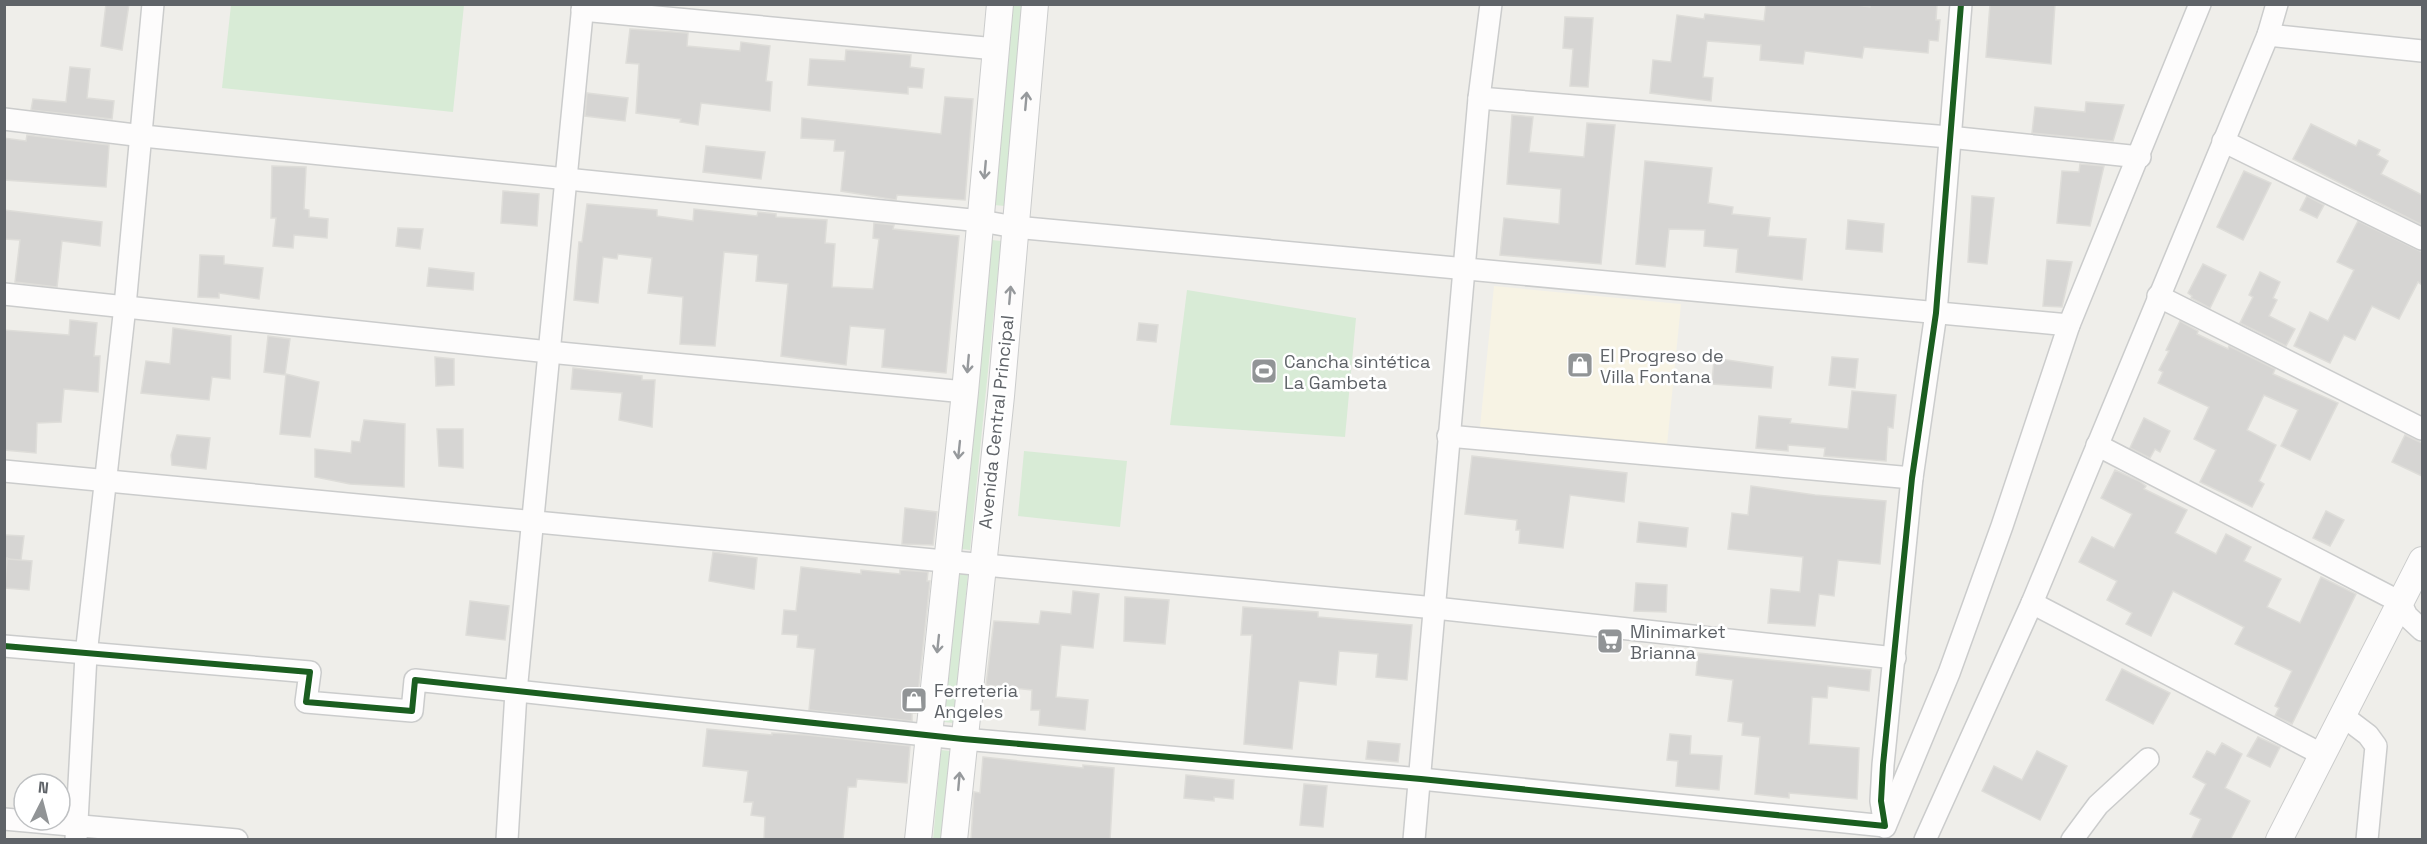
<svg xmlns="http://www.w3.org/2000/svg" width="2427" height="844" font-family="'Space Grotesk',sans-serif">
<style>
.commercial{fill:#f7f3e4}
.green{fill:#d8ebd6}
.building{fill:#d6d5d3;stroke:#deddd9;stroke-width:1.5}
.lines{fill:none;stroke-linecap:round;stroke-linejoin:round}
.minor-casing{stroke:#cbcccc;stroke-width:24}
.tertiary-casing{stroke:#cbcccc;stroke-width:28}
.minor{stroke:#fdfcfc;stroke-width:21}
.tertiary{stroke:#fdfcfc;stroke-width:26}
.cycleway-casing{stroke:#fff;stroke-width:10}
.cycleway{stroke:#1b5e20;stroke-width:6}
.oneway{stroke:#96999c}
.labels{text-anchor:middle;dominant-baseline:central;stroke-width:5;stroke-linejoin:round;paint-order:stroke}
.poi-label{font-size:18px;fill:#5f6368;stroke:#fff;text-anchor:start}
.street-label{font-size:18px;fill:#5f6368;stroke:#fff}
</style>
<rect width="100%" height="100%" fill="#efeeea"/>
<!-- commercial -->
<polygon class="commercial" points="1494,286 1681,304 1667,445 1480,427"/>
<!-- green -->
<g class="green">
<polygon points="231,5 464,5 453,112 222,88"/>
<polygon points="1013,5 1024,5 1005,206 994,205"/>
<polygon points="992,240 1001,241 970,550 961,549"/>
<polygon points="1187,290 1356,318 1345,437 1170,425"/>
<polygon points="1024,451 1127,461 1120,527 1018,516"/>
<polygon points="958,573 968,574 953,723 944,722"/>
<polygon points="941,750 950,751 942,839 933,840"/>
</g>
<!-- building -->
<g class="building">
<polygon points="106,4 129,4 122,50 101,46"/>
<polygon points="1766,4 1849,4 1870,7 1870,4 1937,4 1936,20 1940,20 1938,41 1929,40 1928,53 1864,47 1862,58 1805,51 1803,64 1760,60 1761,45 1707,41 1703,77 1713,78 1711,101 1650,93 1653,60 1671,62 1677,15 1704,19 1705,14 1764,21"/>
<polygon points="1990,4 2055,4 2051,64 1986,57"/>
<polygon points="1565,17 1593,18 1588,87 1570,86 1573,49 1563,48"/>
<polygon points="630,29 688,33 687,46 740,51 741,42 770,46 766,81 772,82 770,111 701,103 698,125 680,122 681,119 636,113 639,64 626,63"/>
<polygon points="846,50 911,55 910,67 924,69 922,88 908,87 908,94 808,85 810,59 845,61"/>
<polygon points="70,67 90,69 87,98 114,101 112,119 31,110 33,99 66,102"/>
<polygon points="587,93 628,98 625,121 585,116"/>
<polygon points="945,97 973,99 965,200 897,195 896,200 841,191 845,151 834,151 835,140 801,138 802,118 941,134"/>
<polygon points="2086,102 2124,105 2113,141 2032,133 2035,107 2085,112"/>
<polygon points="1512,115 1533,117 1529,152 1584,157 1587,123 1615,125 1601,264 1500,255 1504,218 1559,224 1561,189 1507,184"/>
<polygon points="2311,124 2356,146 2359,140 2380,150 2377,155 2388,161 2381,174 2422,195 2422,225 2293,159"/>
<polygon points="27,135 109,145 106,187 4,180 4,138 26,141"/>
<polygon points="706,146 765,152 761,179 703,172"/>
<polygon points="1645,161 1712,168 1708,203 1733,207 1732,214 1770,218 1768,236 1806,239 1802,280 1736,272 1738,249 1704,246 1705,230 1669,229 1665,267 1636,264"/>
<polygon points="2080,164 2104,166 2090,226 2057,223 2062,171 2079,172"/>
<polygon points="272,166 306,167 304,209 309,210 309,217 328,219 327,238 294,235 293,248 273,246 276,218 271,218"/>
<polygon points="2244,171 2271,183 2243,240 2217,227"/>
<polygon points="503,191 539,194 537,226 501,223"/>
<polygon points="1972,196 1994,198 1987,264 1968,262"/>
<polygon points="2307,196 2324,205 2317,218 2300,210"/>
<polygon points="587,204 657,210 657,216 693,221 694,209 757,216 758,212 776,214 776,217 827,220 825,243 835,244 832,287 873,289 879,239 873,238 874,223 894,225 893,229 959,236 946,373 882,367 885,329 850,326 846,365 781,356 788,284 756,281 758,255 724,252 715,346 680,344 683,297 648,293 652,258 618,254 617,259 603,257 598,303 574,300 579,242 582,242"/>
<polygon points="4,210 102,222 100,246 62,241 57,287 15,282 20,240 4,239"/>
<polygon points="1848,220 1884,224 1882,252 1846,249"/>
<polygon points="2358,221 2422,252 2422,285 2418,282 2399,319 2372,306 2355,340 2344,335 2330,363 2294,346 2310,312 2328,321 2354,270 2337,262"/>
<polygon points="398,228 423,229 420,249 396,246"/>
<polygon points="200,255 224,256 224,264 263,268 259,299 219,293 219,298 198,297"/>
<polygon points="2047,260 2072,262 2062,307 2043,306"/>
<polygon points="2203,264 2226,275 2210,308 2191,298 2192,296 2188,293"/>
<polygon points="429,268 474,273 473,290 427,286"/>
<polygon points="2260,272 2280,282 2273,298 2277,300 2269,316 2295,329 2286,346 2240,323 2253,297 2249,295"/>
<polygon points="70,320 97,323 94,356 100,356 98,392 64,389 61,422 37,423 36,453 4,450 4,330 69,335"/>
<polygon points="2180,321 2198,331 2197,334 2228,349 2229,346 2275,369 2273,374 2338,403 2310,460 2281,446 2298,410 2264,395 2247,430 2276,445 2259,481 2264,484 2252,507 2200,482 2216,450 2194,439 2209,407 2158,383 2163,372 2159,370 2169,351 2166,350"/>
<polygon points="1139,323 1158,325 1156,342 1137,340"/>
<polygon points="173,328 231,336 230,379 212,377 209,400 141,393 146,361 170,364"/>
<polygon points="268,336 290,339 285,375 264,372"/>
<polygon points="435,357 454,359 454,385 436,386"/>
<polygon points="1832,357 1858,359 1855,388 1829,385"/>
<polygon points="1714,358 1773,367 1771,388 1712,384"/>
<polygon points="573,368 642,376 642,380 655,380 652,427 619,420 622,393 571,389"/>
<polygon points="286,374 319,382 310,437 280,434"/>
<polygon points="1852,391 1896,395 1893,428 1888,427 1886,461 1824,456 1825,448 1788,445 1788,451 1756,448 1759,416 1791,419 1790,423 1848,429"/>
<polygon points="2144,418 2170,431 2160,452 2155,449 2150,458 2130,448"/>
<polygon points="364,420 405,424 404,487 350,484 315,477 315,449 351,453 352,441 360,442"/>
<polygon points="437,429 463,429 463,468 439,466"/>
<polygon points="177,435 210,438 206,469 172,465 171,455"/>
<polygon points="2405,435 2422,443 2422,476 2392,462"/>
<polygon points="1472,456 1627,473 1624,502 1570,495 1563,548 1519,543 1520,530 1516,530 1517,520 1465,514"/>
<polygon points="2115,470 2139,481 2146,486 2144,489 2187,510 2175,533 2216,554 2226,534 2251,547 2244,561 2281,579 2267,607 2300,623 2321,577 2356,594 2292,724 2275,716 2279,708 2275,706 2292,671 2235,644 2244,627 2173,591 2151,636 2126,624 2132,613 2107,600 2117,581 2079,562 2092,537 2114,548 2132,514 2101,498"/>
<polygon points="1751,486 1815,495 1886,501 1880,564 1838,560 1834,596 1819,594 1815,626 1768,623 1771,589 1800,592 1803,557 1728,549 1732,513 1748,515"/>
<polygon points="905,508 937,512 933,545 902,544"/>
<polygon points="2326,511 2344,520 2330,546 2313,538"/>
<polygon points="1639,522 1688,528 1686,547 1637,542"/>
<polygon points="4,535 24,536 21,560 8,559 32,561 29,590 5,588 7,558 4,558"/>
<polygon points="713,552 757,558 754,589 709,581"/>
<polygon points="801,567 861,574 861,570 900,574 900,570 928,572 927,581 930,581 916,713 912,713 912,721 809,710 815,649 797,647 798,635 782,634 784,610 796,611"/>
<polygon points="1636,583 1667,585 1666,612 1634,611"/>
<polygon points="1073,591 1099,594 1093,648 1061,645 1056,697 1088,700 1085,730 1039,725 1040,710 1031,710 1032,690 986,685 994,621 1039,624 1041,611 1071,614"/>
<polygon points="1125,597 1169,600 1165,644 1124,641"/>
<polygon points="470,601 509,606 505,640 466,635"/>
<polygon points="1243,607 1318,612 1318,617 1412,625 1407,680 1376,677 1378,654 1339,651 1336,685 1299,681 1292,749 1244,744 1252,635 1241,635"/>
<polygon points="1698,653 1871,670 1869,691 1828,686 1827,698 1812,697 1809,744 1859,748 1857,799 1789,793 1789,798 1755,794 1760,737 1742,735 1743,723 1728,721 1733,680 1696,675"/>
<polygon points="2122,669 2170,693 2153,724 2106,700"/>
<polygon points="707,729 772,735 772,733 807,735 910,746 907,783 857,779 856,787 848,787 843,840 764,840 765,817 751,815 753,802 744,802 748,771 703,766"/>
<polygon points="1670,734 1691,736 1690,754 1722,756 1719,790 1676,786 1678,761 1667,760"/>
<polygon points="2258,737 2280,747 2270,767 2247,756"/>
<polygon points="1368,741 1400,744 1398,762 1366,759"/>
<polygon points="2222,743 2242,754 2225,788 2250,801 2230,840 2191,840 2201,819 2190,814 2206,784 2193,777 2207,751 2215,755"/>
<polygon points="2037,751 2067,766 2040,820 1982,791 1994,766 2022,780"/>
<polygon points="983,757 1083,768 1083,765 1114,768 1110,840 971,840 974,792 980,793"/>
<polygon points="1186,775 1234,780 1233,799 1214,797 1214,801 1184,798"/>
<polygon points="1304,784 1327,786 1323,827 1300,825"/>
</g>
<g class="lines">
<defs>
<g id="minor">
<polyline points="582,10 996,49"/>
<polyline points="2268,35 2422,51"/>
<polyline points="1479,98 1949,137 2140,157"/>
<polyline points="4,119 143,136 981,221 1015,227 2069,325"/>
<polyline points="2223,141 2422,239"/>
<polyline points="4,294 549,352 965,392"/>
<polyline points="2158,296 2422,429"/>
<polyline points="1448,436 1912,478"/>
<polyline points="2097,445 2400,602 2407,616 2422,630"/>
<polyline points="4,471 1435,608 1895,658"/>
<polyline points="2032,603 2323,755"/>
<polyline points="4,646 310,672 306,702 412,711 415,680 963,739 1421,779 1885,826 1881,801 1883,765 1912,478 1936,313 1961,4"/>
<polyline points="2343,716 2368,735 2376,746 2367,840"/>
<polyline points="4,819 237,840"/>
<polyline points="1885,827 1949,673 2002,526 2069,325 2200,4"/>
<polyline points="76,840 86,655 125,306 153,4"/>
<polyline points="507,840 516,692 583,4"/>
<polyline points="1414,840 1479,98 1491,4"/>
<polyline points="1925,840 2032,603 2268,35 2277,4"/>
<polyline points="2072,840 2098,805 2148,759"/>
</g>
<g id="tertiary">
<polyline points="918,840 965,392 1000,4"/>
<polyline points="954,840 1001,396 1035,4"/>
<polyline points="2279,840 2422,560"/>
</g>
</defs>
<!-- minor casing -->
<use href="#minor" class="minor-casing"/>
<!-- tertiary casing -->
<use href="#tertiary" class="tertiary-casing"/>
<!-- minor -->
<use href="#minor" class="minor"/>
<!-- tertiary -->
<use href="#tertiary" class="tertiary"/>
<defs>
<polyline id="cycleway" points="4,646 310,672 306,702 412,711 415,680 963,739 1421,779 1885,826 1881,801 1883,765 1912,478 1936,313 1961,4"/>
</defs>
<!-- cycleway casing -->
<use href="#cycleway" class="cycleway-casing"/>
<!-- cycleway -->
<use href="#cycleway" class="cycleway"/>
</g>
<!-- one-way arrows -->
<defs><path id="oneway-shaft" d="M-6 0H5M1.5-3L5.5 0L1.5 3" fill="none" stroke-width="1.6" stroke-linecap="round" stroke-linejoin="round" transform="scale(1.5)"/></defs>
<g class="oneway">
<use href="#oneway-shaft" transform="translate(1026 101) rotate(-85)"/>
<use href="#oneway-shaft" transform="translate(985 170) rotate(95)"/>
<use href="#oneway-shaft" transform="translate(1010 295) rotate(-85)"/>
<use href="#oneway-shaft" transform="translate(968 364) rotate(95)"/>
<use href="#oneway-shaft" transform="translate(959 450) rotate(96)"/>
<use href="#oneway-shaft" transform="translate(938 644) rotate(96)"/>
<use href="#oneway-shaft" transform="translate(959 781) rotate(-85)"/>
</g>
<!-- icons -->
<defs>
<symbol id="shop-square" viewBox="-11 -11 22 22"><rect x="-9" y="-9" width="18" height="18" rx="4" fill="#919496" stroke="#fff"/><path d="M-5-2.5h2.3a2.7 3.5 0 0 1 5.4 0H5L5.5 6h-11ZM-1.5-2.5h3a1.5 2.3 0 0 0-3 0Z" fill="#fff"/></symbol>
<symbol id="stadium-square" viewBox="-11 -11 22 22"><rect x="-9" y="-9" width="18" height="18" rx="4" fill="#919496" stroke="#fff"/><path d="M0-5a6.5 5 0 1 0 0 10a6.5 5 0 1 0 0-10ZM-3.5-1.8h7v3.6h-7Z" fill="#fff"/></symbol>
<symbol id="supermarket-square" viewBox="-11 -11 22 22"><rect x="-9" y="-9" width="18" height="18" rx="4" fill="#919496" stroke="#fff"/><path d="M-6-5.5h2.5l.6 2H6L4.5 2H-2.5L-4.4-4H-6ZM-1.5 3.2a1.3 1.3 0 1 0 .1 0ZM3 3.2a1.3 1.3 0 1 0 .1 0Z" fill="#fff"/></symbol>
</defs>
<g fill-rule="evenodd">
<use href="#shop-square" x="1565" y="350" width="30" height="30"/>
<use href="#stadium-square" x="1249" y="356" width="30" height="30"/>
<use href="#supermarket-square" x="1595" y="626" width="30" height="30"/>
<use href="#shop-square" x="899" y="685" width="30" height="30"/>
</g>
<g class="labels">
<!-- poi labels -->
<g class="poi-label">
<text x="1600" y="355">El Progreso de<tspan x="1600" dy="21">Villa Fontana</tspan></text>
<text x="1284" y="361">Cancha sintética<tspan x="1284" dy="21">La Gambeta</tspan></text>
<text x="1630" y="631">Minimarket<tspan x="1630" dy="21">Brianna</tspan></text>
<text x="934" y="690">Ferreteria<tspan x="934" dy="21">Angeles</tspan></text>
</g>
<!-- street labels -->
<g class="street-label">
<text transform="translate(996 422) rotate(-84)">Avenida Central Principal</text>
</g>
</g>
<!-- border -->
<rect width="2427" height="844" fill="none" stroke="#5f6368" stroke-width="12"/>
<!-- north arrow -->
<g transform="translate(42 802) rotate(6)"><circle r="28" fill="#ffffff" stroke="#bfc1c3" stroke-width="1.5"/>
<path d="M0-4.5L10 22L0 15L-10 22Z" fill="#919496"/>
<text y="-9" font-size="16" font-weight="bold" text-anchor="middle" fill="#5f6368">N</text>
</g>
</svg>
